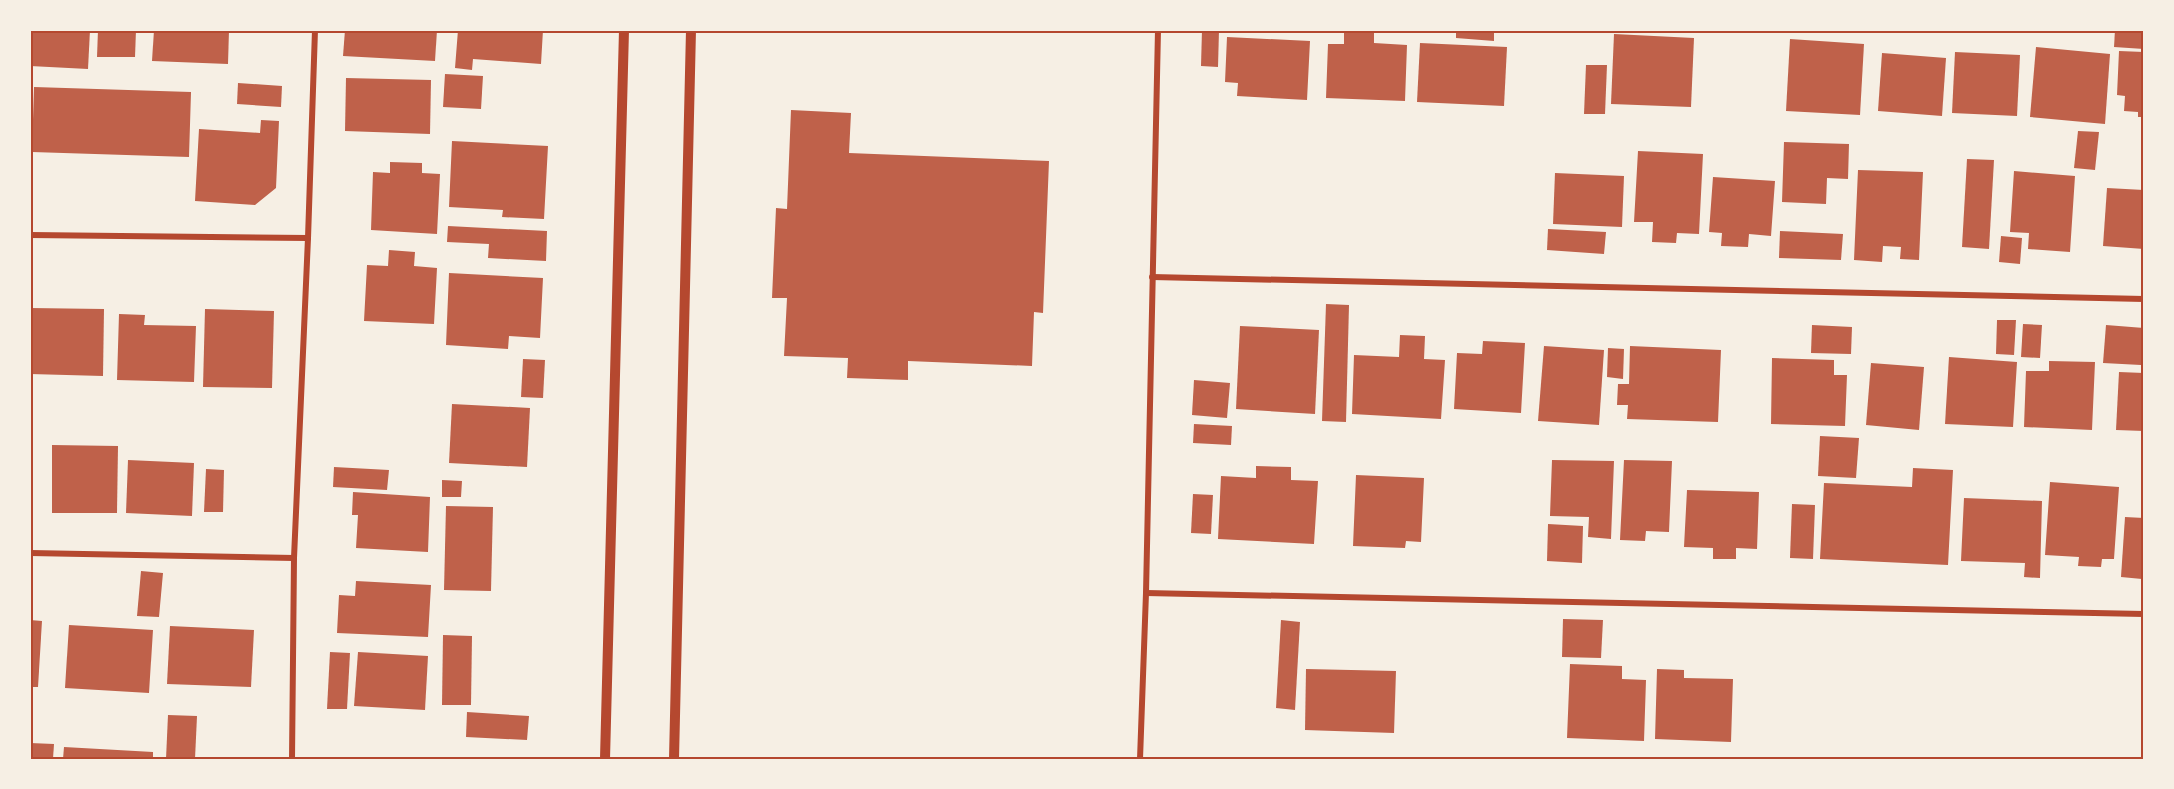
<svg xmlns="http://www.w3.org/2000/svg" width="2174" height="789" font-family="'Noto Serif',serif">
<style>
.building{fill:#bf614a}
.lines{fill:none;stroke-linecap:round;stroke-linejoin:round}
.minor{stroke:#b5482f;stroke-width:6}
.tertiary{stroke:#b5482f;stroke-width:10}
.neatline{fill:none;stroke:#b5482f;stroke-width:2}
</style>
<rect width="100%" height="100%" fill="#f6efe4"/>
<!-- building -->
<g class="building">
<polygon points="30,30 90,30 88,69 30,66"/>
<polygon points="98,30 136,30 135,57 97,57"/>
<polygon points="154,30 229,30 228,64 152,61"/>
<polygon points="345,30 437,30 435,61 343,56"/>
<polygon points="458,30 543,30 541,64 473,59 472,70 455,68"/>
<polygon points="1202,30 1219,30 1218,67 1201,66"/>
<polygon points="1456,30 1494,30 1494,41 1456,38"/>
<polygon points="2115,30 2144,30 2144,49 2114,47"/>
<polygon points="1344,32 1374,32 1374,43 1407,45 1405,101 1326,98 1328,44 1344,44"/>
<polygon points="1614,34 1694,38 1691,107 1611,104"/>
<polygon points="1227,37 1310,41 1307,100 1237,96 1238,83 1225,82"/>
<polygon points="1790,39 1864,44 1860,115 1786,111"/>
<polygon points="1420,43 1507,47 1504,106 1417,102"/>
<polygon points="2036,47 2110,54 2105,124 2030,117"/>
<polygon points="2119,51 2144,52 2144,117 2138,117 2138,112 2124,111 2125,96 2117,95"/>
<polygon points="1955,52 2020,55 2017,116 1952,113"/>
<polygon points="1882,53 1946,58 1942,116 1878,111"/>
<polygon points="1586,65 1607,65 1605,114 1584,114"/>
<polygon points="445,74 483,76 481,109 443,107"/>
<polygon points="346,78 431,80 430,134 345,131"/>
<polygon points="238,83 282,86 281,107 237,104"/>
<polygon points="34,87 191,92 189,157 32,152"/>
<polygon points="791,110 851,113 849,153 1049,161 1043,313 1034,312 1032,366 908,361 908,380 847,378 848,358 784,356 787,298 772,298 776,208 787,209"/>
<polygon points="261,120 279,121 276,188 255,205 195,201 199,129 260,133"/>
<polygon points="2078,131 2099,132 2095,170 2074,168"/>
<polygon points="452,141 548,146 544,219 502,217 503,210 449,207"/>
<polygon points="1784,142 1849,144 1848,179 1827,178 1826,204 1782,202"/>
<polygon points="1638,151 1703,154 1699,234 1677,233 1676,243 1652,242 1653,222 1634,222"/>
<polygon points="1967,159 1994,160 1989,249 1962,247"/>
<polygon points="390,162 422,163 422,173 440,174 437,234 371,230 373,172 390,173"/>
<polygon points="1858,170 1923,172 1919,260 1900,259 1901,247 1883,246 1882,262 1854,260"/>
<polygon points="2014,171 2075,176 2070,252 2028,249 2029,233 2010,232"/>
<polygon points="1555,173 1624,176 1622,227 1553,224"/>
<polygon points="1713,177 1775,181 1771,236 1749,234 1748,247 1721,246 1722,233 1709,232"/>
<polygon points="2107,188 2144,190 2144,249 2103,246"/>
<polygon points="448,226 547,231 546,261 488,258 489,244 447,242"/>
<polygon points="1548,229 1606,232 1604,254 1547,250"/>
<polygon points="1780,231 1843,234 1841,260 1779,258"/>
<polygon points="2001,236 2022,238 2020,264 1999,262"/>
<polygon points="389,250 415,252 414,266 437,268 434,324 364,321 367,265 388,266"/>
<polygon points="449,273 543,278 540,338 509,336 508,349 446,345"/>
<polygon points="1326,304 1349,305 1346,422 1322,421"/>
<polygon points="30,308 104,309 103,376 30,374"/>
<polygon points="205,309 274,311 272,388 203,387"/>
<polygon points="119,314 145,315 144,325 196,326 194,382 117,380"/>
<polygon points="1997,320 2016,320 2014,355 1996,354"/>
<polygon points="2023,324 2042,325 2040,358 2021,357"/>
<polygon points="1812,325 1852,327 1851,354 1811,353"/>
<polygon points="2106,325 2144,328 2141,365 2103,363"/>
<polygon points="1240,326 1319,330 1315,414 1236,409"/>
<polygon points="1400,335 1425,336 1424,359 1445,360 1441,419 1352,414 1354,355 1399,357"/>
<polygon points="1483,341 1525,343 1521,413 1454,409 1457,353 1482,354"/>
<polygon points="1544,346 1604,350 1599,425 1538,421"/>
<polygon points="1630,346 1721,350 1718,422 1627,419 1628,405 1617,405 1618,384 1629,384"/>
<polygon points="1608,348 1624,349 1623,379 1607,377"/>
<polygon points="1949,357 2017,362 2013,427 1945,424"/>
<polygon points="1772,358 1834,360 1834,375 1847,375 1845,426 1771,424"/>
<polygon points="523,359 545,360 543,398 521,397"/>
<polygon points="2049,361 2095,362 2092,430 2024,427 2026,371 2049,371"/>
<polygon points="1871,363 1924,367 1919,430 1866,425"/>
<polygon points="2119,372 2144,373 2144,431 2116,430"/>
<polygon points="1194,380 1230,383 1227,418 1192,415"/>
<polygon points="452,404 530,408 527,467 449,463"/>
<polygon points="1194,424 1232,426 1231,445 1193,443"/>
<polygon points="1820,436 1859,438 1856,478 1818,476"/>
<polygon points="52,445 118,446 117,513 52,513"/>
<polygon points="128,460 194,463 192,516 126,513"/>
<polygon points="1552,460 1614,461 1611,539 1588,537 1589,517 1550,516"/>
<polygon points="1624,460 1672,461 1669,532 1646,531 1645,541 1620,540"/>
<polygon points="1256,466 1291,467 1291,480 1318,481 1314,544 1218,539 1221,476 1256,478"/>
<polygon points="334,467 389,470 387,490 333,487"/>
<polygon points="1913,468 1953,470 1948,565 1820,559 1824,483 1912,487"/>
<polygon points="206,469 224,470 223,512 204,512"/>
<polygon points="1356,475 1424,478 1421,542 1406,541 1405,548 1353,546"/>
<polygon points="442,480 462,481 461,497 442,497"/>
<polygon points="2050,482 2119,487 2114,559 2102,559 2101,567 2078,566 2079,557 2045,555"/>
<polygon points="1687,490 1759,492 1757,549 1736,548 1736,559 1713,559 1713,548 1684,547"/>
<polygon points="353,492 430,497 428,552 356,548 358,515 352,515"/>
<polygon points="1193,494 1213,495 1211,534 1191,533"/>
<polygon points="1964,498 2042,501 2040,578 2024,577 2025,563 1961,561"/>
<polygon points="1792,504 1815,505 1813,559 1790,558"/>
<polygon points="446,506 493,507 491,591 444,590"/>
<polygon points="2125,517 2144,518 2142,579 2121,577"/>
<polygon points="1548,524 1583,526 1582,563 1547,561"/>
<polygon points="141,571 163,573 159,617 137,616"/>
<polygon points="356,581 431,585 428,637 337,633 339,595 355,596"/>
<polygon points="1563,619 1603,620 1601,658 1562,657"/>
<polygon points="30,620 42,621 38,687 30,687"/>
<polygon points="1281,620 1300,622 1295,710 1276,708"/>
<polygon points="69,625 153,630 149,693 65,688"/>
<polygon points="170,626 254,630 251,687 167,684"/>
<polygon points="443,635 472,636 471,705 442,705"/>
<polygon points="330,652 350,653 347,709 327,709"/>
<polygon points="358,652 428,656 425,710 354,706"/>
<polygon points="1570,664 1622,666 1622,679 1646,680 1644,741 1567,738"/>
<polygon points="1306,669 1396,671 1394,733 1305,730"/>
<polygon points="1657,669 1684,670 1684,678 1733,679 1731,742 1655,739"/>
<polygon points="467,712 529,716 527,740 466,737"/>
<polygon points="168,715 197,716 195,759 166,759"/>
<polygon points="30,743 54,744 53,759 30,759"/>
<polygon points="64,747 153,752 153,759 63,759"/>
</g>
<g class="lines">
<!-- minor -->
<g class="minor">
<polyline points="30,235 308,238"/>
<polyline points="1152,277 2144,299"/>
<polyline points="30,553 294,558"/>
<polyline points="1146,593 2144,614"/>
<polyline points="292,759 294,558 308,238 315,30"/>
<polyline points="1140,759 1146,593 1158,30"/>
</g>
<!-- tertiary -->
<g class="tertiary">
<polyline points="605,759 624,30"/>
<polyline points="674,759 691,30"/>
</g>
</g>
<!-- border -->
<rect width="2174" height="789" fill="none" stroke="#f6efe4" stroke-width="63"/>
<rect x="32" y="32" width="2110" height="726" class="neatline"/>
</svg>
